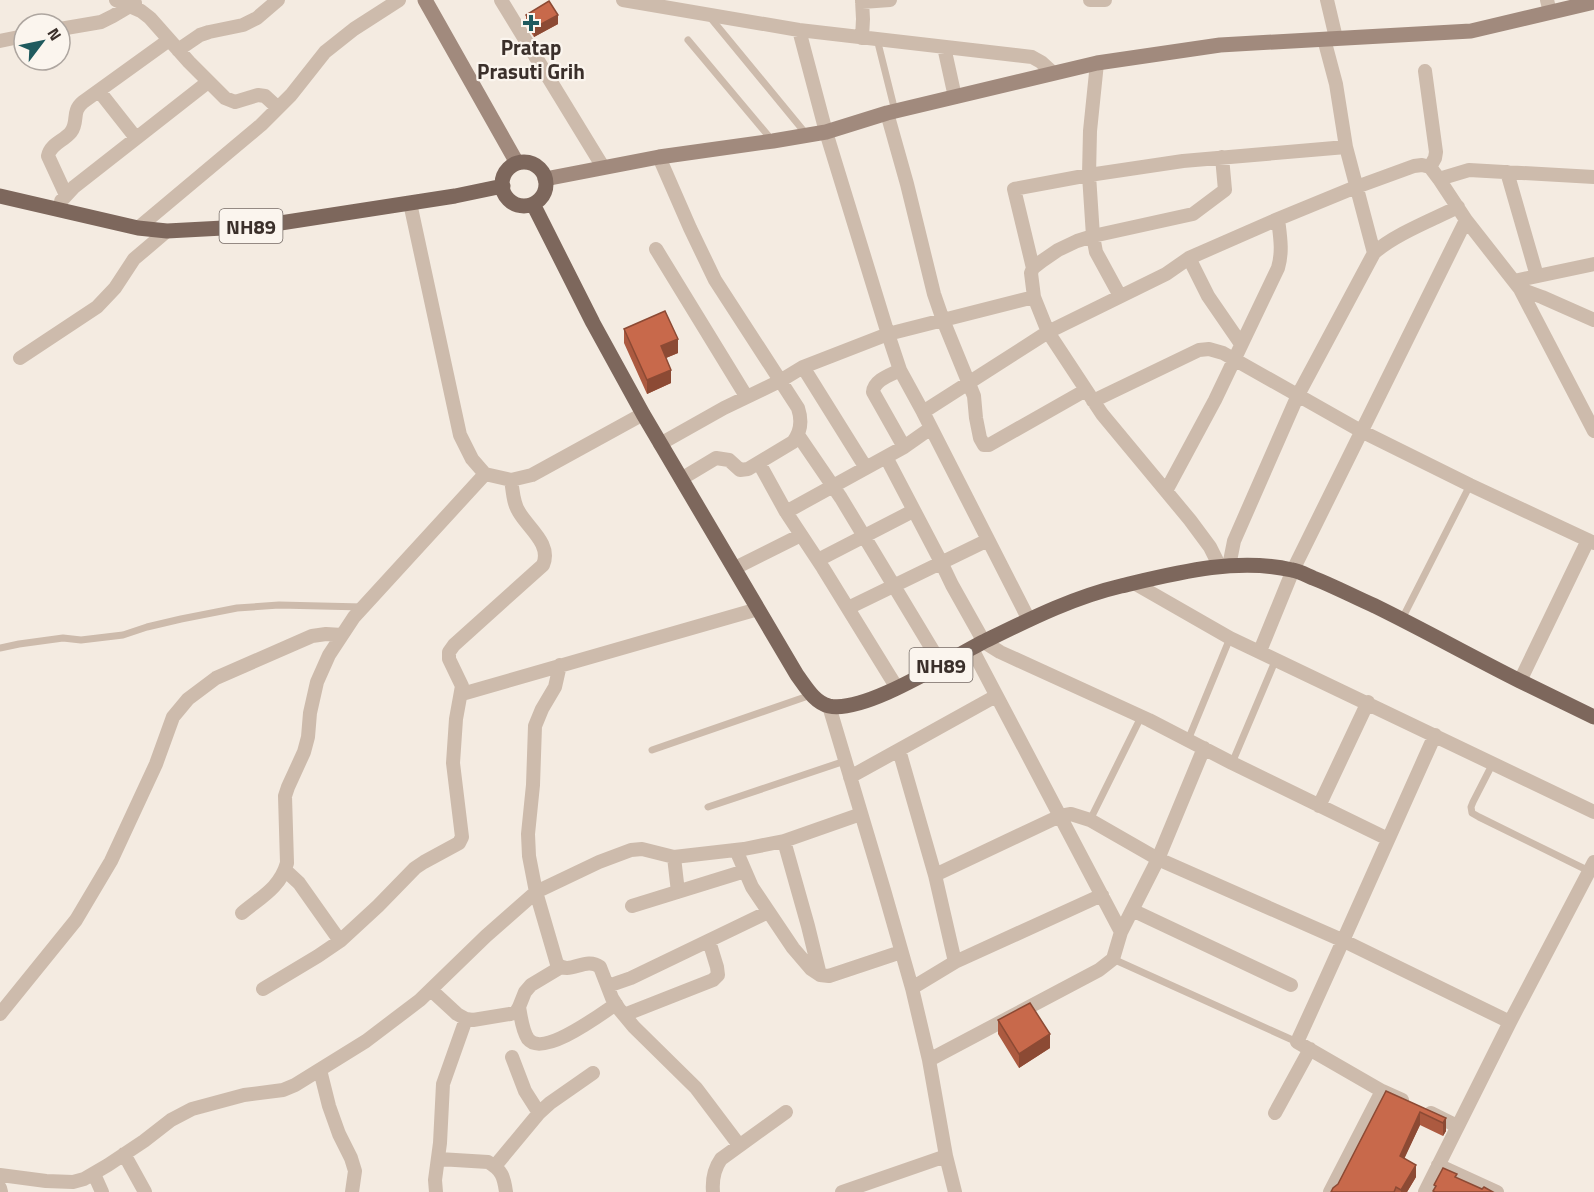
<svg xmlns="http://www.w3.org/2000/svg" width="1594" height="1192" viewBox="0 0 1594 1192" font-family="'Titillium Web',sans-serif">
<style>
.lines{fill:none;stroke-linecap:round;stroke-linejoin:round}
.lane{stroke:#cdbbac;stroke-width:7}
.street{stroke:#cdbbac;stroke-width:14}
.secondary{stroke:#a18a7d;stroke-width:15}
.primary{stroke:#7d675c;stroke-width:15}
.wall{fill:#ac5a40}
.shaded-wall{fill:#8c4a34}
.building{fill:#c8694b;stroke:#8c4a34;stroke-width:1.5}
.poi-dot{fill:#1f5a5e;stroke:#fbf5ee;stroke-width:2}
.labels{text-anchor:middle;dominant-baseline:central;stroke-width:4.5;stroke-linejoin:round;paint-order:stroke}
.shield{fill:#fbf5ee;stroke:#756b66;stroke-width:1.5}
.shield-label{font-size:20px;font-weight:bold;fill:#3b302b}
.poi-label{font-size:21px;font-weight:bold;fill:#3b302b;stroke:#fbf5ee}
</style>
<rect width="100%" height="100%" fill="#f4ebe1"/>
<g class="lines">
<!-- lane -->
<path class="lane" d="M 709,16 L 807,135
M 877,39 L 895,111
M 688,40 L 771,139
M 1402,619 L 1470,485
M 0,648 L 19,644 L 63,638 L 81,640 L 123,635 L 147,627 L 181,619 L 237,608 L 279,605 L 363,607
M 1188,740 L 1230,638
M 652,750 L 811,695
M 1232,763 L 1276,659
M 1493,763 L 1473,802 L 1471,807 L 1472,813 L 1479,817 L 1589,871
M 708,807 L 845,761
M 1090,820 L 1141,717
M 1113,959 L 1297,1042"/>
<!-- street -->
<path class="street" d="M 116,0 L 141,11 L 150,18 L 189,62 L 225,98 L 235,102 L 258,95 L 265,96 L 278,108
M 501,0 L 603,167
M 623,0 L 799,30 L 1032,57 L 1041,62 L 1053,73
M 1090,0 L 1105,0
M 1327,0 L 1336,38
M 1547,0 L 1550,12
M 862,2 L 890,0
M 60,29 L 101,22 L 113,16 L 135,3
M 799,30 L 826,132 L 888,334 L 900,370 L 923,412
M 862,38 L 863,19 L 862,0
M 1324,39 L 1336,84 L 1346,147 L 1374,253
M 0,41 L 24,36
M 944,47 L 955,97
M 178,50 L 200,35 L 209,32 L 243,25 L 257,18 L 278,0
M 1097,63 L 1090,131 L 1089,175 L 1093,236 L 1096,252 L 1120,296
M 1425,71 L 1436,152 L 1435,158 L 1430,167
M 99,91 L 136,138
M 887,113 L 907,184 L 934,294 L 943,320 L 974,396 L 976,418 L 980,438 L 984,445 L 989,445 L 1086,390
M 659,157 L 690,228 L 715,280 L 798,408 C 802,420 801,432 793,442 L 748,469 L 740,470 L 729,460 L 716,458 L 681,479
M 1507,172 L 1537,276
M 1439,179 L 1469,170 L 1594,177
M 66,195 L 48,156 C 50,144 64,141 71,132 C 79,121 71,112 83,102 L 169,40
M 61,201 L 74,187 L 208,82
M 410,203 L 460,435 L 472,459 L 485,474 L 511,480 L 532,475 L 643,414
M 138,228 L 261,125 L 291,95 L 325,52 L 354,29 L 399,0
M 656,249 L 746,396
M 1189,258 L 1208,296 L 1241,344
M 1033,268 L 1014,189 L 1089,175 L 1183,161 L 1346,147
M 1514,281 L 1594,264
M 1520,289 L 1542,297 L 1594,320
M 20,358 L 97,307 L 115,288 L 134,259 L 167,231
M 803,367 L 866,468
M 900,370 C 890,375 874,380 873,392 L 904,447
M 1093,401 L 1199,350 L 1209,349 L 1223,353 L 1361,431 L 1470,485 L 1594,543
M 798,435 L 841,498 L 941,664
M 660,444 L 724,408 L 780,381 L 803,367 L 888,334 L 1034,297
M 886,457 L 941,562 L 952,585 L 984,642 L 1000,652 L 1149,720 L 1232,763 L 1388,839
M 759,463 L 786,512 L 823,568 L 897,688
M 1166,491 L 1215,400 L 1278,268 C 1283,251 1280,236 1278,219
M 786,512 L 904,447 L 931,428
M 818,560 L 913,511
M 1229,566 L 1234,541 L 1298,395 L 1374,253 C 1393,235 1434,219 1458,207
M 1220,567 L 1210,547 L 1190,520 L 1102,414 L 1048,332 L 1034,297 L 1031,273 L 1033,268 L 1042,261 L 1058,250 L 1077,241 L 1093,236 L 1193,214 L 1225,190 L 1222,157
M 735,568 L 801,535
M 1134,583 L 1230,638 L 1594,812
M 848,608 L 988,540
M 1029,620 L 923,412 L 1048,332 L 1166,274 L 1189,258 L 1278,219 L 1351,189 L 1414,166 L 1422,165 L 1430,167 L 1439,179 L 1466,220 L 1520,289 L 1594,431
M 972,649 L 1121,932
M 1260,651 L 1293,570 L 1466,220
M 560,665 L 555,687 L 542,709 L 535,726 L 533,785 L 528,834 L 529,856 L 536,892 L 557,964 C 570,976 585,956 600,967 L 612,998 L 619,1009 L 634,1027 L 696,1088 L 739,1145
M 1520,681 L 1588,540
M 462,694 L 758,609
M 829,706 L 884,890 L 912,988 L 929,1060 L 946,1156 L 955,1192
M 899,750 L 935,875 L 955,962
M 850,777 L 996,696
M 1319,806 L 1368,702
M 784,841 L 808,926 L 820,975
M 736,850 L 752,887 L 793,948 L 811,969 L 820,975 L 829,976 L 901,952
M 674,857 L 678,892
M 285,870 L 299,883 L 340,941
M 935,875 L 1060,816 L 1071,814 L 1090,820 L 1158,859 L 1344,941 L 1510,1022
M 632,906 L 745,871
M 1132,910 L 1291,985
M 242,913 C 261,897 280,888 287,863 L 285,796 L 288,787 L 304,752 L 308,737 L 310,713 L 317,682 L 329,655 L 354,617 L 485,474
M 608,986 L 631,978 L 768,912
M 912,988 L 955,962 L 1102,895
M 263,989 L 318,956 L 340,941 L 378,906 L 415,868 L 424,862 L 459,843 L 462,837 L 453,763 L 456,719 L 462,686 L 449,659 L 449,652 L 454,645 L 543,565 C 552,544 528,528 519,512 C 513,503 513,491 511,480
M 431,990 L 457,1014 L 466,1019 L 473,1020 L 510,1014 L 516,1012 L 519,1007 L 525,992 L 531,985 L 561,967
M 519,1007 C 521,1017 522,1030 528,1039 C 543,1058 601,1014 616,1004
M 0,1014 L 76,920 L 111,861 L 156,764 L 173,717 L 188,699 L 216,678 L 312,636 L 326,634 L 342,635
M 624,1015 L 713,980 L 718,975 L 717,967 L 709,941
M 512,1057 L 525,1091 L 539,1113
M 929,1060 L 1099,970 L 1113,959 L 1121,932 L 1158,859 L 1204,748
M 320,1070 L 329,1106 L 339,1134 L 351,1158 L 355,1171 L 352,1192
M 1402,1100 L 1382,1091 L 1297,1042 C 1344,940 1389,837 1435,735
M 1275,1113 L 1310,1049
M 1431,1113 L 1457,1126
M 124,1154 L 145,1192
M 439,1159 L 488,1162 C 502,1170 504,1177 506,1192
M 1438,1165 L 1497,1192
M 495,1166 L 539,1113 L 550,1103 L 593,1073
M 94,1174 L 102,1192
M 0,1175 L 46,1181 L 73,1182 L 84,1179 L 108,1165 L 144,1141 L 171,1120 L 192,1109 L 244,1095 L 283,1090 L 295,1085 L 366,1041 L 420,1000 L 486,936 L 536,892 L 599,862 L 631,850 L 642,849 L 674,857 L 744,849 L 784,841 L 861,814
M 0,1188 L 1,1192
M 436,1192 L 435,1180 L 440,1143 L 443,1084 L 466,1019
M 713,1192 C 712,1180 714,1169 721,1159 L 786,1112
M 842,1192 L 946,1156
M 1330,1192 L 1382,1091
M 1425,1192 L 1510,1022 L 1594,862"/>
<!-- secondary -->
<path class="secondary" d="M 425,0 L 517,163
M 545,179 L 659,157 L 773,141 L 826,132 L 887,113 L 1097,63 L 1220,45 L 1471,31 L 1594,2"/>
<!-- primary -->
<path class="primary" d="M502 184a22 22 0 1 1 44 0a22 22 0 1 1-44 0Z
M 0,196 L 138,228 L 167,231 L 261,226 L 455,196 L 503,186
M 533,204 L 593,323 L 643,414 L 797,675 C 806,687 814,702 829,706 C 866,714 952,657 987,640 C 1030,619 1074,597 1121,586 C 1176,573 1236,557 1292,570 C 1299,571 1306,575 1313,578 C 1334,586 1354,597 1375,606 C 1424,630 1472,657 1520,681 C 1545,693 1569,705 1594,717"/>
</g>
<!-- wall -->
<path class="wall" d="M 526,15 L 558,24 L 534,37 L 526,24 Z
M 624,329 L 678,353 L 666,358 L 671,383 L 647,394 L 624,343 Z
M 998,1020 L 1050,1048 L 1019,1068 L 998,1034 Z
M 1386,1091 L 1446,1118 L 1446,1131 L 1443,1136 L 1420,1125 L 1404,1158 L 1416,1177 L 1407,1192 L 1331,1192 L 1338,1184 Z"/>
<!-- shaded-wall -->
<path class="shaded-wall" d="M 558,15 L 558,24 L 534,37 L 534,28 Z
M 678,339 L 678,353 L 661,360 L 661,346 Z
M 671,370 L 671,383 L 647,394 L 647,380 Z
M 1050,1034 L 1050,1048 L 1019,1068 L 1019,1054 Z
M 1420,1112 L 1420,1125 L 1400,1168 L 1400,1156 Z
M 1446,1118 L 1446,1131 L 1443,1136 L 1443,1123 Z
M 1416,1165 L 1416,1177 L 1407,1192 L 1401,1192 L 1401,1190 Z"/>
<!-- building -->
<path class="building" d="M 549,1 L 558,15 L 534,28 L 526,15 Z
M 665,311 L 678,339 L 661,346 L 671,370 L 647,380 L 624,329 Z
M 1030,1003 L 1050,1034 L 1019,1054 L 998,1020 Z
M 1386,1091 L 1446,1118 L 1443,1123 L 1420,1112 L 1400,1156 L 1416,1165 L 1401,1190 L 1396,1187 L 1394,1192 L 1331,1192 L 1333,1188 L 1338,1184 Z
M 1443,1168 L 1457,1174 L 1455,1177 L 1482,1189 L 1484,1187 L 1493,1192 L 1435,1192 L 1433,1191 L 1436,1186 L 1434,1185 Z"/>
<!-- markers -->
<path class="poi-dot" d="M528 14h6v6h6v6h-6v6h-6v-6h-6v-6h6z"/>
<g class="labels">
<!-- shield labels -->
<g class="shield">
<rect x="219.5" y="209" width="63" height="34" rx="4.5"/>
<rect x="909.5" y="648" width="63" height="34" rx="4.5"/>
</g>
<g class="shield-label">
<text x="251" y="226">NH89</text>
<text x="941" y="665">NH89</text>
</g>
<!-- poi labels -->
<g class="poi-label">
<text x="531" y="47">Pratap<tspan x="531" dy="24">Prasuti Grih</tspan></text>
</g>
</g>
<!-- north arrow -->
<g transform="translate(42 42) rotate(58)"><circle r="28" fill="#fbf5ee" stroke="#aea6a0" stroke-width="1.5"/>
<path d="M0-4.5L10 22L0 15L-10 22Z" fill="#1f5a5e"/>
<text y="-9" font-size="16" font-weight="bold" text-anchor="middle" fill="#3b302b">N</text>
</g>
</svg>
